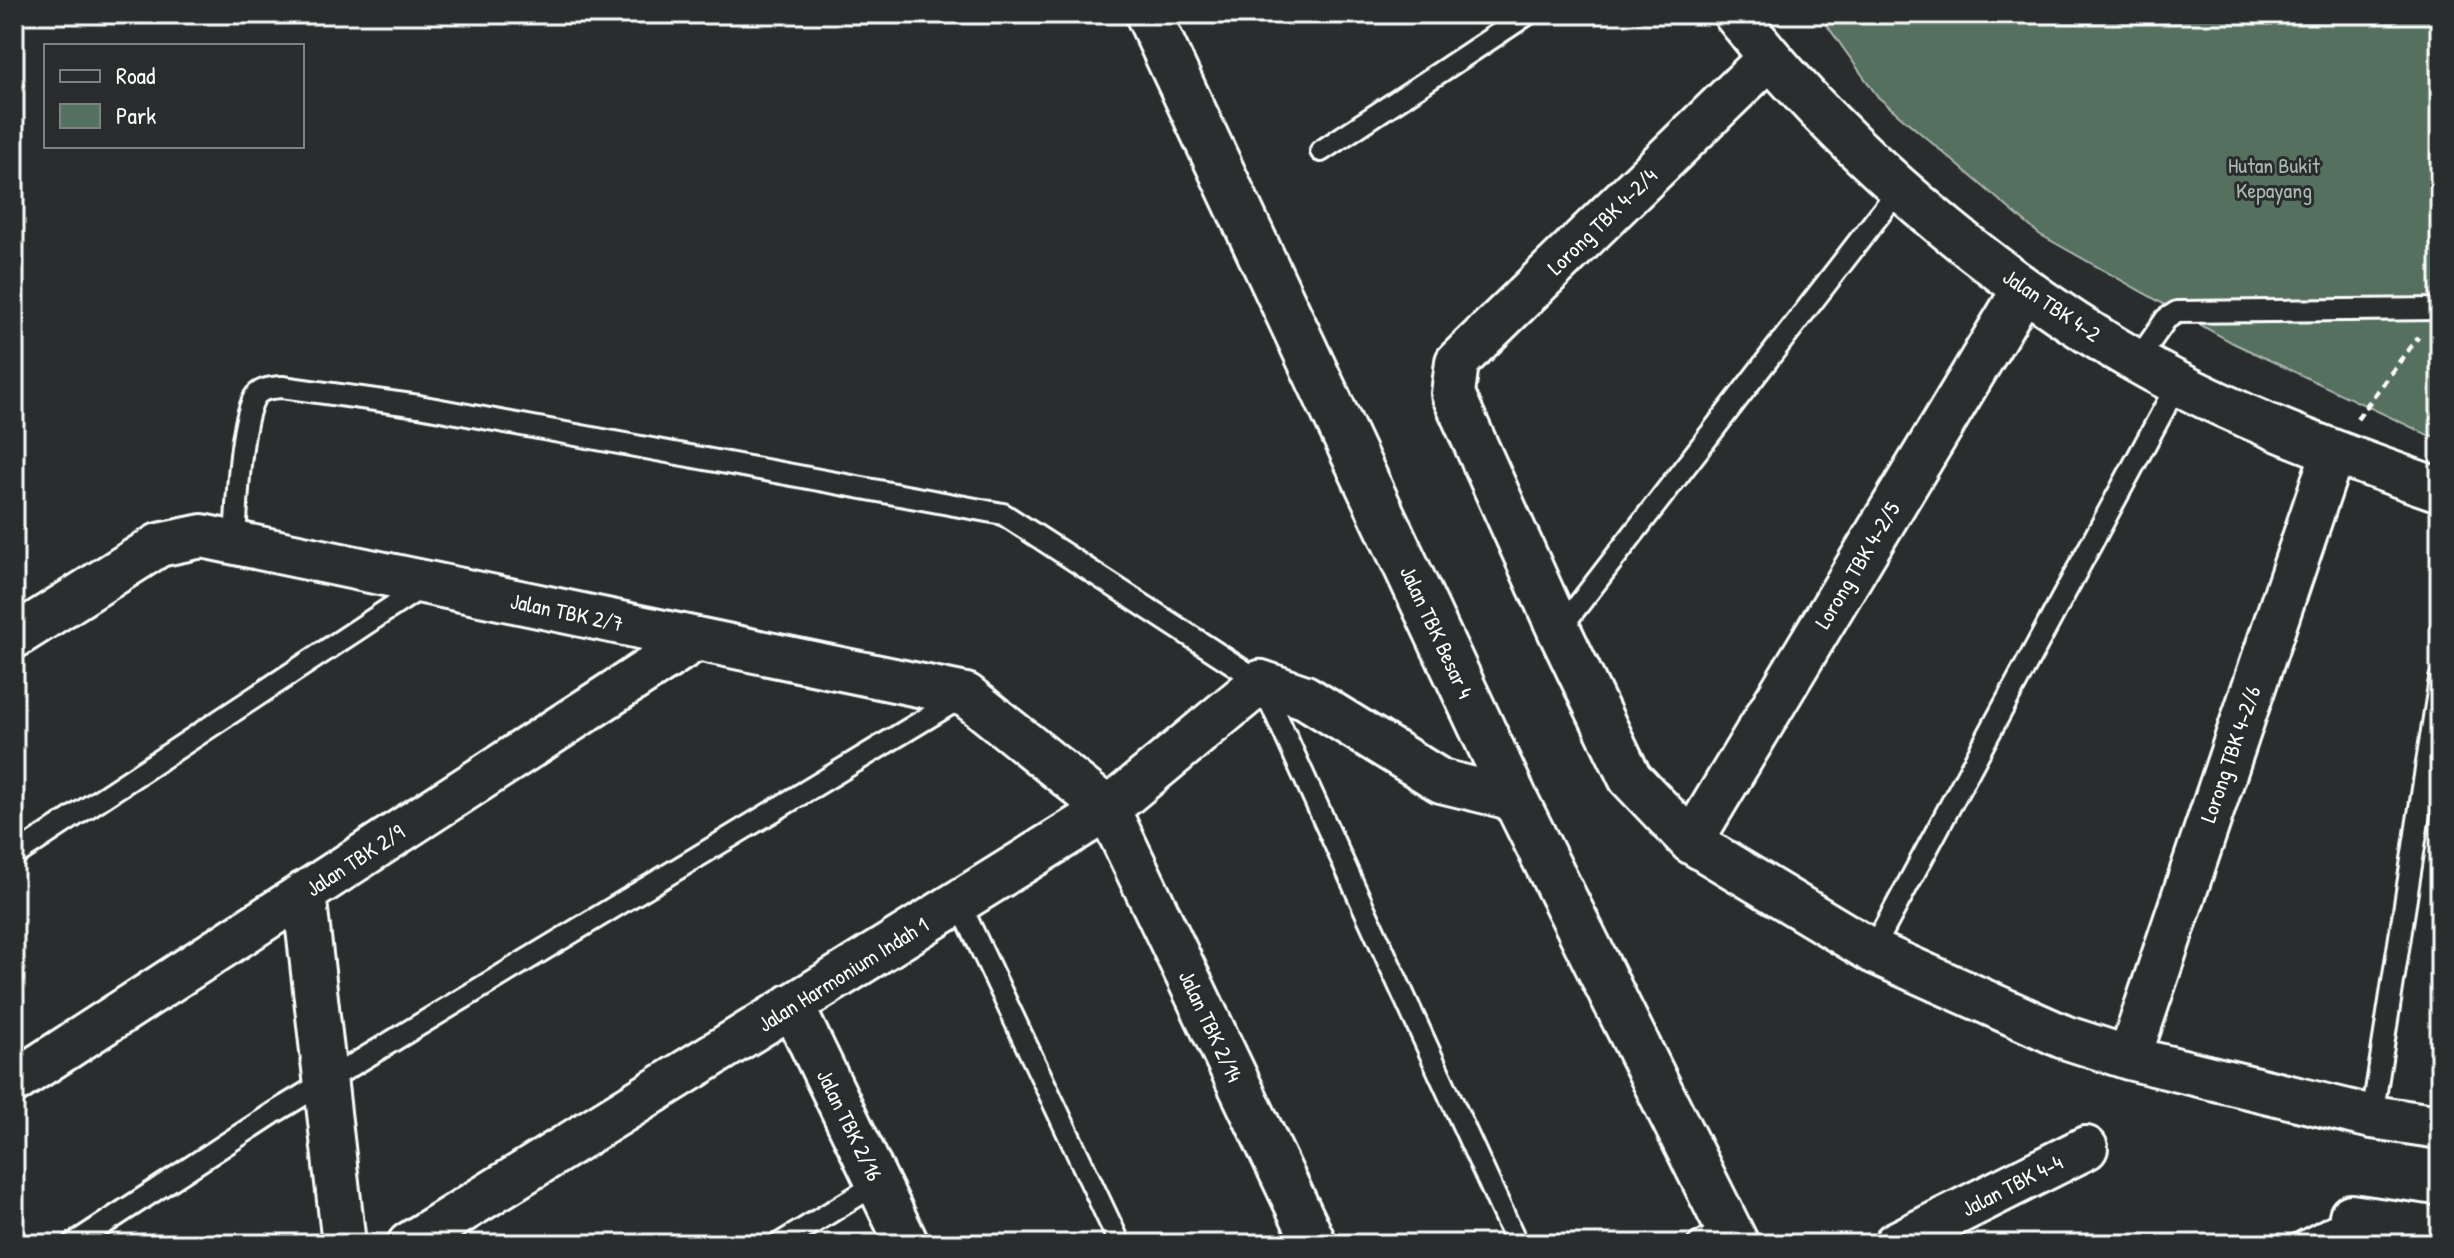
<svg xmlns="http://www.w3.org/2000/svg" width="2454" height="1258" viewBox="0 0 2454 1258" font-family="'Patrick Hand',sans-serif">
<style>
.green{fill:#54705f;stroke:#aab8af;stroke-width:2}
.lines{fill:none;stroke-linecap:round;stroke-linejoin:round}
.lane-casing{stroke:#fff;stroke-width:26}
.street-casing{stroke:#fff;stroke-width:48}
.secondary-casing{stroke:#fff;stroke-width:50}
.path{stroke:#fff;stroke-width:5;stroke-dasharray:8 6;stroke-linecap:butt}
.lane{stroke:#2a2d2e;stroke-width:20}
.street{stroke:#2a2d2e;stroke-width:42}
.secondary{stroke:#2a2d2e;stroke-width:44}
.labels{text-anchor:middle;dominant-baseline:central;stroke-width:6;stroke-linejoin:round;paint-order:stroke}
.park-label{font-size:22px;fill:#aab8af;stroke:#2a2d2e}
.street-label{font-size:22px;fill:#fff;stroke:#2a2d2e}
</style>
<rect width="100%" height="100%" fill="#2a2d2e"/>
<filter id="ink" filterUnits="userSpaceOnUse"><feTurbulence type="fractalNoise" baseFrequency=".0125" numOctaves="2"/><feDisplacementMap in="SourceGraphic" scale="16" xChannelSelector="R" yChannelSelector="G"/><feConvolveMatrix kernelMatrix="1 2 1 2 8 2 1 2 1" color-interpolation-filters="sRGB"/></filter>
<g filter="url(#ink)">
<!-- green -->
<path class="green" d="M 1819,14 L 2440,14 L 2440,437 L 2428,435 L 2233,343 L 2039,234 L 1878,97 Z"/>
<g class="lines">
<defs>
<path id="lane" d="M 1321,151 L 1528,14
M 2137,361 L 2166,319 L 2177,312 L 2440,309
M 235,543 C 237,508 239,428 254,398 C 260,388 272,388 282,387 L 419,406 L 1003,514 L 1261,682 L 1517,1244
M 1559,630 L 1900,188
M 14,856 L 425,585
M 959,902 L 1120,1244
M 1872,951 L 2178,383
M 2372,1117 L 2440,679
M 73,1244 L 275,1112 L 962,697
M 779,1244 L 878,1183
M 1698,1244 L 1728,1228
M 2299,1244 L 2351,1216"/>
<path id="street" d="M 1735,14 C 1838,146 1992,279 2138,362 C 2233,416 2337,454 2440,490
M 1769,58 L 1457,362 L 1453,394 L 1559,630 L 1630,778 L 1691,842 L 1872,951 L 2064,1037 L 2129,1058 L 2372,1117 L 2440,1127
M 14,637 L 159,545 L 202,536 L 966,695 L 1108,809 L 1315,1244
M 1691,842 L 2024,289
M 304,893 L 344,1244
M 792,1005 L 907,1244
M 2129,1058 L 2333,452
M 14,1082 L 696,639
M 2351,1216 L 2440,1229
M 409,1244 L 1108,809 L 1261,682 L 1305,697 L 1441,781 L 1515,799
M 1895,1244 L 2086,1148"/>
<path id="secondary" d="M 1148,14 L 1515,799 L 1736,1244"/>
</defs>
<!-- lane casing -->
<use href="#lane" class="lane-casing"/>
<!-- street casing -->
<use href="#street" class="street-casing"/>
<!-- secondary casing -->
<use href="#secondary" class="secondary-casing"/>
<!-- path -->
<path class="path" d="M 2357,419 L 2418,337"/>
<!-- lane -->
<use href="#lane" class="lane"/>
<!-- street -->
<use href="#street" class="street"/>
<!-- secondary -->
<use href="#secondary" class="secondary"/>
</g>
</g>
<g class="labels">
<!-- park labels -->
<g class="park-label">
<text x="2274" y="165">Hutan Bukit<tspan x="2274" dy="25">Kepayang</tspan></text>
</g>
<!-- street labels -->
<g class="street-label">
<text transform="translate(1602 221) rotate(-44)">Lorong TBK 4-2/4</text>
<text transform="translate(2052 305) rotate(34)">Jalan TBK 4-2</text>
<text transform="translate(1857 565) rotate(-59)">Lorong TBK 4-2/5</text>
<text transform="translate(567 612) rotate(12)">Jalan TBK 2/7</text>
<text transform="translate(1437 632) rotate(65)">Jalan TBK Besar 4</text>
<text transform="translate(2230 754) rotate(-71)">Lorong TBK 4-2/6</text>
<text transform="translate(355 860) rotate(-33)">Jalan TBK 2/9</text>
<text transform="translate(843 974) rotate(-32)">Jalan Harmonium Indah 1</text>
<text transform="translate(1211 1026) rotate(65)">Jalan TBK 2/14</text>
<text transform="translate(850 1125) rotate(64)">Jalan TBK 2/16</text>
<text transform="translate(2012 1185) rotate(-27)">Jalan TBK 4-4</text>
</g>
</g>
<!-- margin -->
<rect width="2454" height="1258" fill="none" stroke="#2a2d2e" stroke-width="48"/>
<rect x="24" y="24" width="2406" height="1210" fill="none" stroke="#fff" stroke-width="3" filter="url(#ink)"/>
<!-- legend -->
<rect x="44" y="44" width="260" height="104" fill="#2a2d2e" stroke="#7f8182" stroke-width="2"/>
<rect x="60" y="70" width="40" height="12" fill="#2a2d2e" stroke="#7f8182" stroke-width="2"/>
<text x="116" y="84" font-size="24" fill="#ffffff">Road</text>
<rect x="60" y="104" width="40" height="24" fill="#54705f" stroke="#7f8182" stroke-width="2"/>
<text x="116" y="124" font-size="24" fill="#ffffff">Park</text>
</svg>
